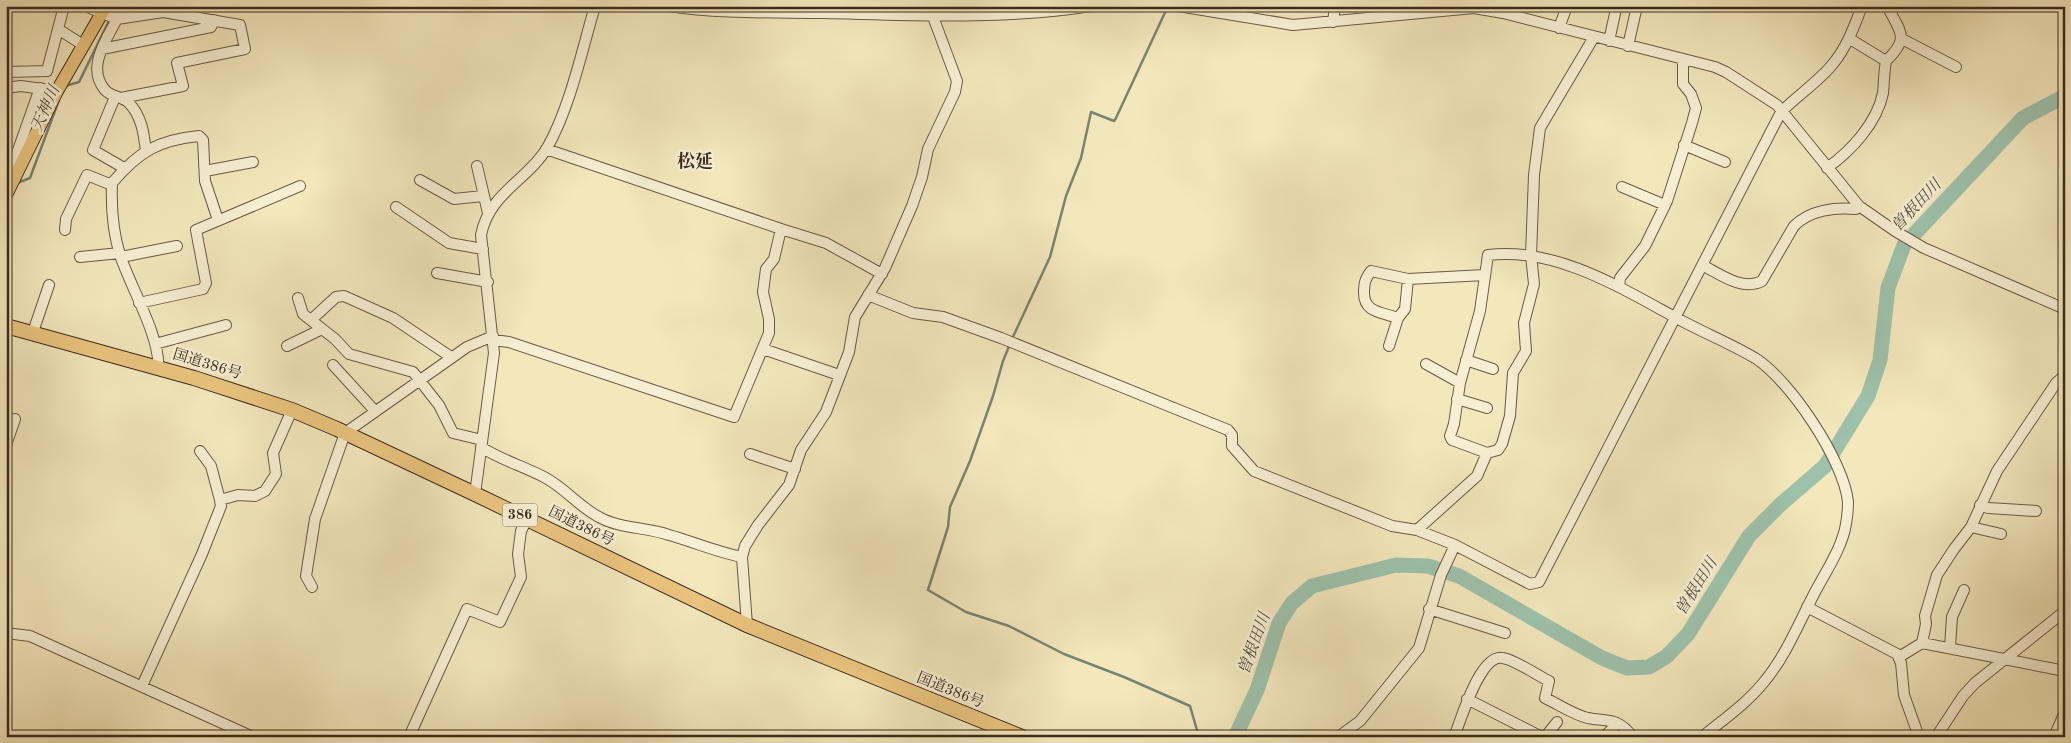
<svg xmlns="http://www.w3.org/2000/svg" width="2071" height="743" viewBox="0 0 2071 743" font-family="'Old Standard TT','Noto Serif JP',serif">
<style>
.lines{fill:none;stroke-linecap:round;stroke-linejoin:round}
.stream{stroke:#768573;stroke-width:2.5}
.river{stroke:#9dc1ab;stroke-width:15}
.minor-casing{stroke:#695a46;stroke-width:12}
.major-casing{stroke:#3b2b1f;stroke-width:14}
.highway-casing{stroke:#3b2b1f;stroke-width:16}
.minor{stroke:#f7efd3;stroke-width:10}
.major{stroke:#eac47e;stroke-width:12}
.highway{stroke:#eac47e;stroke-width:14}
.labels{text-anchor:middle;dominant-baseline:central;stroke-width:5;stroke-linejoin:round;paint-order:stroke}
.shield{fill:#f7efd3;stroke:#736655;stroke-width:1}
.shield-label{font-size:14px;font-weight:bold;fill:#3b2b1f}
.street-label{font-size:15px;fill:#3b2b1f;stroke:#f7efd3}
.water-label{font-size:16px;font-style:italic;fill:#545042;stroke:#f7efd3}
.quarter-label{font-size:18px;font-weight:bold;fill:#3b2b1f;stroke:#f7efd3}
</style>
<rect width="100%" height="100%" fill="#f3e7bc"/>
<filter id="stains"><feTurbulence type="fractalNoise" baseFrequency=".004" numOctaves="4"/><feColorMatrix values="0 0 0 0 .2 0 0 0 0 .09 0 0 0 0 .02 0 0 0 .5 -.17"/></filter>
<radialGradient id="worn" r=".72"><stop offset=".6" stop-color="#630" stop-opacity="0"/><stop offset="1" stop-color="#630" stop-opacity=".3"/></radialGradient>
<g class="lines">
<!-- stream -->
<path class="stream" d="M 112,14 L 116,6
M 65,86 L 79,82 L 110,19
M 17,183 L 30,178 L 59,100
M 1012,339 L 1050,257 L 1066,196 L 1081,158 L 1091,112 L 1114,121 L 1116,118 L 1168,6
M 1010,344 L 1003,361 L 993,396 L 970,461 L 950,507 L 948,527 L 928,590 L 966,612 L 1009,626 L 1064,654 L 1124,677 L 1190,706 L 1199,737"/>
<!-- river -->
<path class="river" d="M 1235,737 L 1257,690 L 1279,623 L 1292,603 L 1312,586 L 1396,565 L 1428,566 L 1459,576 L 1602,658 L 1627,668 L 1649,667 L 1667,656 L 1688,634 L 1749,536 L 1781,504 L 1825,466 L 1868,396 L 1880,360 L 1888,288 L 1904,245 L 2023,118 L 2065,96"/>
<defs>
<path id="minor" d="M 64,6 L 58,29 L 83,45
M 85,6 L 117,19 C 106,40 86,68 105,90 C 111,97 121,96 128,102 C 142,116 144,134 146,152
M 669,6 C 721,14 772,12 824,13 C 912,15 1004,20 1091,6
M 1178,6 L 1293,25 L 1474,8 L 1503,13 L 1715,67 L 1726,72 L 1777,105 L 1859,206 L 1895,231 L 1924,248 L 2065,309
M 117,19 L 163,12 L 240,25 L 245,49 L 177,63 L 183,86 L 121,98
M 117,19 L 124,6
M 1333,22 L 1335,6
M 1559,28 L 1567,6
M 1850,39 L 1886,61
M 1902,39 L 1956,67
M 1609,41 L 1616,9
M 1628,46 L 1637,6
M 102,49 L 211,27 L 214,20
M 6,72 L 47,71 L 58,29
M 6,88 L 21,86 L 57,91
M 115,97 L 93,150 L 124,168
M 1684,145 L 1725,162
M 477,166 L 488,213
M 1827,168 C 1851,151 1877,123 1883,93 C 1884,82 1884,72 1886,61 C 1910,38 1901,33 1887,6
M 205,171 L 253,162
M 15,179 L 11,170 L 40,88
M 420,180 L 454,199 L 483,196
M 1622,187 L 1665,205
M 396,207 L 449,243 L 483,249
M 781,229 L 826,243 L 882,274
M 65,230 L 66,219 L 87,175 L 112,185
M 80,257 L 120,253
M 121,257 L 177,246
M 1704,266 C 1721,275 1743,291 1762,281 L 1794,226 C 1810,210 1835,207 1856,209 L 1859,206
M 437,273 L 488,282
M 1619,287 L 1620,278 L 1645,246 L 1667,201 L 1692,123 L 1696,108 L 1691,94 L 1683,84 L 1683,59
M 868,295 L 913,313 L 943,317 L 1001,338 L 1228,430 L 1232,435 L 1232,446 L 1254,471 L 1392,526 L 1417,530 L 1455,545 L 1530,584 L 1539,582 L 1781,112 C 1797,96 1819,81 1832,65 C 1847,47 1854,27 1862,6
M 298,298 L 303,314 L 335,339 L 349,354 L 413,372 L 439,405 L 453,433 L 482,440
M 139,303 L 203,289 L 206,283 L 196,230 L 300,186
M 1398,318 C 1382,312 1364,313 1364,293 C 1364,283 1365,279 1371,271 L 1408,279 L 1485,275
M 311,320 L 336,297 L 344,296 L 393,318 L 451,357
M 33,332 L 49,285
M 493,340 L 509,342 L 734,417 L 769,333 L 769,319 L 763,292 L 766,269 L 774,259 L 781,229 L 546,149
M 155,344 L 226,325
M 287,346 L 322,329
M 1389,346 L 1398,318 L 1405,309 L 1408,279
M 763,349 L 839,375
M 1466,360 L 1493,369
M 1426,364 L 1460,383
M 333,365 L 375,411
M 158,368 C 161,338 130,286 120,255 C 113,232 111,207 112,183 C 139,151 159,140 199,136 L 203,140 L 205,181 L 218,220
M 1457,399 L 1487,408
M 6,445 L 15,419
M 481,447 C 501,460 523,466 544,477 C 564,487 578,506 599,517 C 620,529 647,527 669,535 C 694,542 717,552 742,557
M 200,451 L 211,466 L 220,500
M 1487,453 L 1498,450 L 1502,444 L 1510,416 L 1513,373 L 1526,351 L 1524,323 L 1534,284 L 1531,255 L 1534,175 L 1540,128 L 1594,37
M 750,454 L 795,469
M 475,494 L 494,353 L 481,235 C 489,193 528,180 547,148 C 570,108 582,50 595,6
M 1980,505 L 1988,508 L 2036,511
M 1971,527 L 2001,534
M 1417,530 L 1477,476 L 1487,453 L 1452,440 L 1450,436 L 1454,424 L 1460,383 L 1480,311 L 1488,255 C 1553,247 1616,285 1671,315 C 1699,331 1728,342 1755,358 C 1790,380 1844,461 1848,502 C 1848,509 1847,518 1846,524 C 1842,549 1824,574 1813,596 C 1798,625 1785,657 1764,682 C 1747,703 1724,719 1702,737
M 312,587 L 306,576 L 315,519 L 345,433 L 467,347 L 493,336
M 1807,607 L 1897,654 L 1901,663 L 1904,695 L 1919,737
M 1429,609 L 1505,633
M 747,625 L 742,557 L 745,546 L 758,525 L 789,485 L 801,450 L 826,412 L 849,352 L 855,317 L 885,268 L 912,206 L 922,177 L 928,149 L 955,92 L 957,81 L 932,14
M 6,633 L 30,636 L 253,737
M 1922,643 L 2065,671
M 1950,647 L 1952,617 L 1964,590
M 1899,657 L 1922,643 L 1926,624 L 1925,616 L 1937,575 L 1954,549 L 1971,527 L 1997,471 L 2056,383 L 2065,375
M 142,686 L 202,554 L 221,506 L 220,500 L 238,495 L 255,496 L 265,491 L 276,474 L 273,453 L 292,410
M 1467,699 L 1542,737
M 409,737 L 467,609 L 500,622 L 521,577 L 518,554 L 521,531 L 527,519
M 1338,737 L 1360,721 L 1419,648 L 1441,575 L 1455,545
M 1454,737 C 1461,720 1480,653 1503,658 C 1515,660 1537,675 1549,681 L 1545,698 C 1558,704 1574,715 1588,718 C 1609,722 1617,717 1633,737
M 1545,737 L 1557,722
M 1604,737 L 1617,724
M 1936,737 L 1963,696 L 1975,683 L 2065,611
M 2054,737 L 2065,712"/>
<path id="major" d="M 6,195 L 57,91 L 106,6"/>
<path id="highway" d="M 6,326 L 194,378 L 292,410 L 337,429 L 475,494 L 747,625 L 1022,737"/>
</defs>
<!-- minor casing -->
<use href="#minor" class="minor-casing"/>
<!-- major casing -->
<use href="#major" class="major-casing"/>
<!-- highway casing -->
<use href="#highway" class="highway-casing"/>
<!-- minor -->
<use href="#minor" class="minor"/>
<!-- major -->
<use href="#major" class="major"/>
<!-- highway -->
<use href="#highway" class="highway"/>
</g>
<g class="labels">
<!-- shield labels -->
<rect class="shield" x="502.5" y="503.5" width="35" height="23" rx="4"/>
<g class="shield-label">
<text x="520" y="515">386</text>
</g>
<!-- street labels -->
<g class="street-label">
<text transform="translate(207 365) rotate(17)">国道386号</text>
<text transform="translate(581 527) rotate(26)">国道386号</text>
<text transform="translate(950 691) rotate(22)">国道386号</text>
</g>
<!-- water labels -->
<g class="water-label">
<text transform="translate(46 109) rotate(-66)">天神川</text>
<text transform="translate(1917 206) rotate(-47)">曽根田川</text>
<text transform="translate(1697 587) rotate(-58)">曽根田川</text>
<text transform="translate(1255 644) rotate(-70)">曽根田川</text>
</g>
<!-- quarter labels -->
<g class="quarter-label">
<text x="695" y="162">松延</text>
</g>
</g>
<!-- margin -->
<rect width="2071" height="743" fill="none" stroke="#f3e7bc" stroke-width="25"/>
<rect x="8" y="8" width="2056" height="728" fill="none" stroke="#3b2b1f" stroke-width="2.5"/>
<rect x="12" y="12" width="2046" height="718" fill="none" stroke="#3b2b1f"/>
<rect width="100%" height="100%" filter="url(#stains)"/>
<rect width="100%" height="100%" fill="url(#worn)"/>
</svg>
